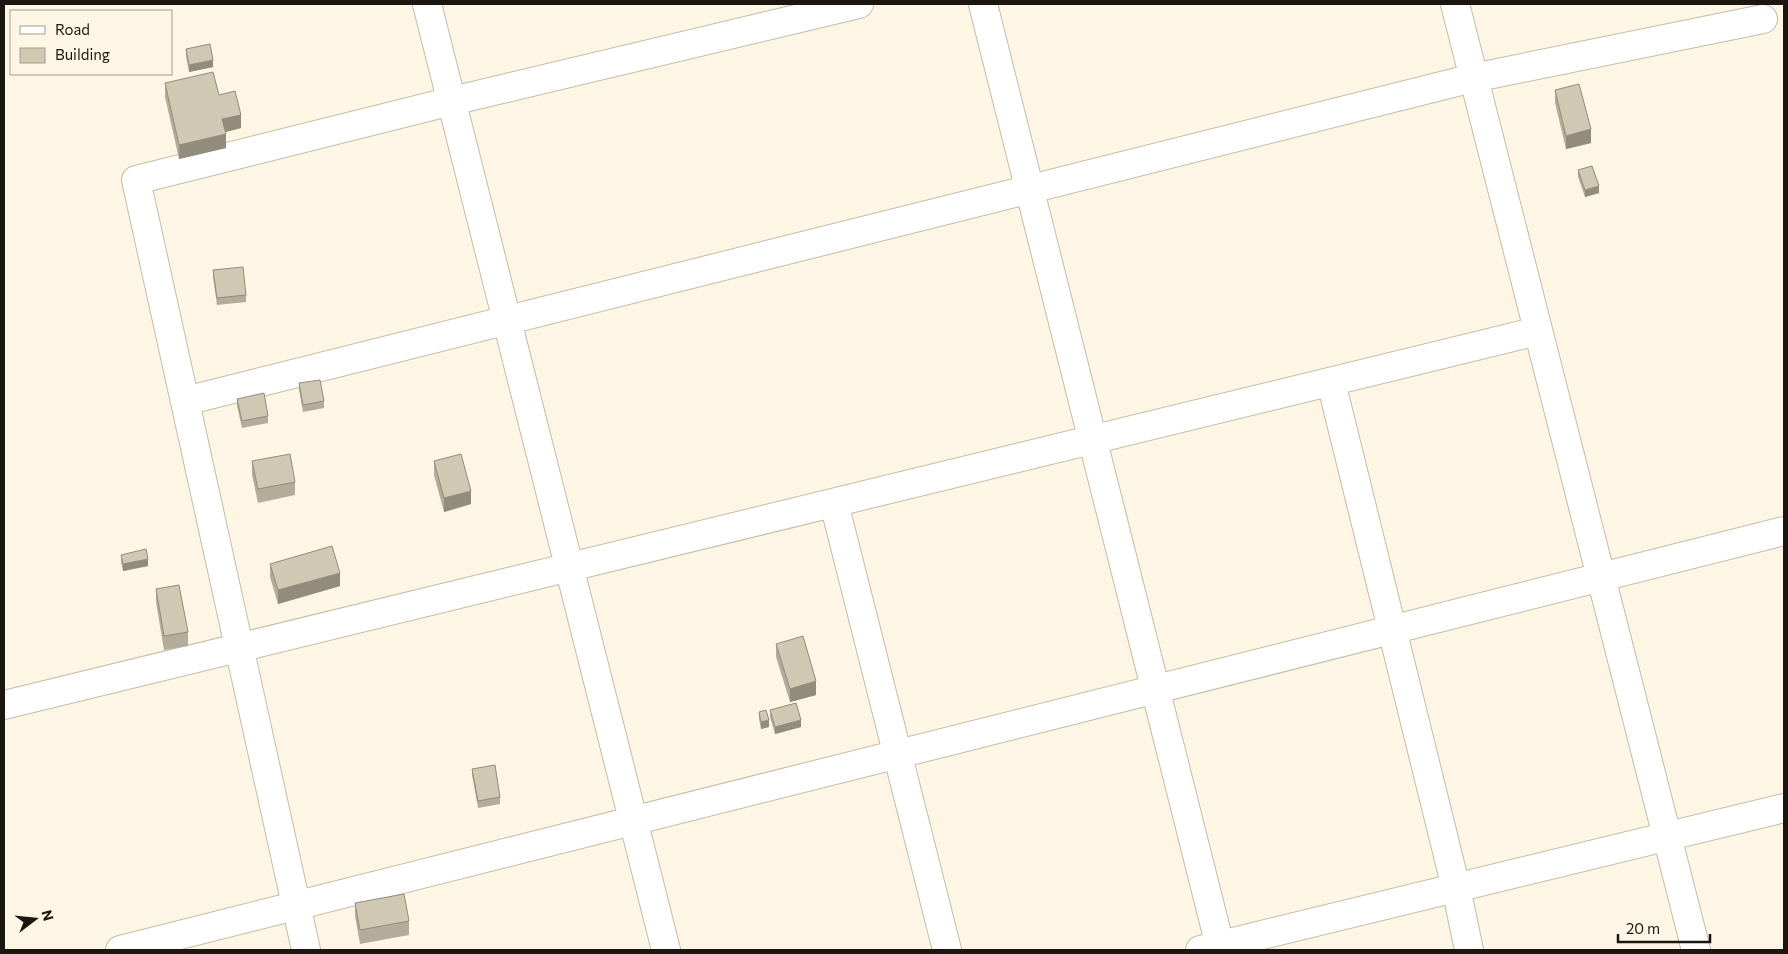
<svg xmlns="http://www.w3.org/2000/svg" width="1788" height="954" viewBox="0 0 1788 954" font-family="Commissioner,sans-serif">
<style>
.lines{fill:none;stroke-linecap:round;stroke-linejoin:round}
.minor-casing{stroke:#c5bca7;stroke-width:30}
.minor{stroke:#fff;stroke-width:28}
.wall{fill:#b4ac9a}
.shaded-wall{fill:#928c7d}
.building{fill:#d1c8b3;stroke:#928c7d}
</style>
<rect width="100%" height="100%" fill="#fef6e5"/>
<g class="lines">
<defs>
<path id="minor" d="M 427,4 L 666,950
M 983,4 L 1221,950
M 1455,4 L 1696,950
M 1331,382 L 1456,888 L 1469,950
M 185,401 L 1473,78 L 1763,19
M 834,503 L 947,950
M 4,705 L 1538,331
M 120,950 L 1784,531
M 306,950 L 136,180 L 452,101 L 859,4
M 1200,950 L 1784,808"/>
</defs>
<!-- minor casing -->
<use href="#minor" class="minor-casing"/>
<!-- minor -->
<use href="#minor" class="minor"/>
</g>
<!-- wall -->
<path class="wall" d="M 186,49 L 213,67 L 189,72 L 186,56 Z
M 165,83 L 219,95 L 241,128 L 225,132 L 226,148 L 179,159 L 165,97 Z
M 1555,90 L 1591,143 L 1566,149 L 1555,103 Z
M 1578,170 L 1599,193 L 1585,197 L 1578,177 Z
M 213,270 L 246,295 L 246,302 L 217,305 L 213,277 Z
M 299,383 L 324,401 L 324,408 L 303,412 L 299,390 Z
M 237,399 L 268,416 L 268,423 L 242,428 L 237,406 Z
M 252,461 L 295,482 L 295,495 L 258,503 L 252,475 Z
M 434,461 L 471,504 L 444,512 L 434,475 Z
M 121,555 L 148,566 L 123,571 L 121,562 Z
M 270,564 L 340,586 L 278,604 L 270,577 Z
M 156,589 L 188,632 L 188,646 L 164,650 L 156,602 Z
M 776,644 L 816,695 L 790,702 L 776,657 Z
M 770,710 L 801,727 L 775,734 L 770,717 Z
M 759,712 L 769,727 L 761,729 L 759,719 Z
M 472,769 L 500,797 L 500,804 L 478,808 L 472,775 Z
M 355,903 L 409,921 L 409,935 L 360,944 L 355,916 Z"/>
<!-- shaded-wall -->
<path class="shaded-wall" d="M 213,60 L 213,67 L 189,72 L 189,65 Z
M 241,115 L 241,128 L 222,133 L 222,119 Z
M 1591,129 L 1591,143 L 1566,149 L 1566,136 Z
M 226,134 L 226,148 L 179,159 L 179,145 Z
M 1599,186 L 1599,193 L 1585,197 L 1585,190 Z
M 471,491 L 471,504 L 444,512 L 444,498 Z
M 148,559 L 148,566 L 123,571 L 123,564 Z
M 340,573 L 340,586 L 278,604 L 278,590 Z
M 816,681 L 816,695 L 790,702 L 790,689 Z
M 769,720 L 769,727 L 761,729 L 761,722 Z
M 801,720 L 801,727 L 775,734 L 775,727 Z"/>
<!-- building -->
<path class="building" d="M 210,44 L 213,60 L 189,65 L 186,49 Z
M 213,72 L 219,95 L 235,91 L 241,115 L 222,119 L 226,134 L 179,145 L 165,83 Z
M 1579,84 L 1591,129 L 1566,136 L 1555,90 Z
M 1592,166 L 1599,186 L 1585,190 L 1578,170 Z
M 243,267 L 246,295 L 217,298 L 213,270 Z
M 320,380 L 324,401 L 303,405 L 299,383 Z
M 264,393 L 268,416 L 242,421 L 237,399 Z
M 290,454 L 295,482 L 258,489 L 252,461 Z
M 461,454 L 471,491 L 444,498 L 434,461 Z
M 332,546 L 340,573 L 278,590 L 270,564 Z
M 146,549 L 148,559 L 123,564 L 121,555 Z
M 179,585 L 188,632 L 164,636 L 156,589 Z
M 803,636 L 816,681 L 790,689 L 776,644 Z
M 796,703 L 801,720 L 775,727 L 770,710 Z
M 766,710 L 769,720 L 761,722 L 759,712 Z
M 495,765 L 500,797 L 478,801 L 472,769 Z
M 404,894 L 409,921 L 360,930 L 355,903 Z"/>
<!-- border -->
<rect width="1788" height="954" fill="none" stroke="#1b1710" stroke-width="10"/>
<!-- legend -->
<rect x="10" y="10" width="162" height="65" fill="#fef6e5" stroke="#a39d90"/>
<rect x="20" y="26" width="25" height="8" fill="#ffffff" stroke="#a39d90"/>
<text x="55" y="35" font-size="15" fill="#1b1710">Road</text>
<rect x="20" y="48" width="25" height="15" fill="#d1c8b3" stroke="#a39d90"/>
<text x="55" y="60" font-size="15" fill="#1b1710">Building</text>
<!-- north arrow -->
<g transform="translate(35 919) rotate(74)" stroke="#fef6e5" stroke-width="4" paint-order="stroke">
<path d="M0-4L9 19L0 12L-9 19Z" fill="#1b1710"/>
<text y="-8" font-size="14" font-weight="bold" text-anchor="middle" fill="#1b1710">N</text>
</g>
<!-- scale -->
<path d="M1618 934v8h92v-8" fill="none" stroke="#1b1710" stroke-width="2.5"/>
<text x="1626" y="934" font-size="15" fill="#1b1710" stroke="#fef6e5" stroke-width="4" paint-order="stroke">20 m</text>
</svg>
